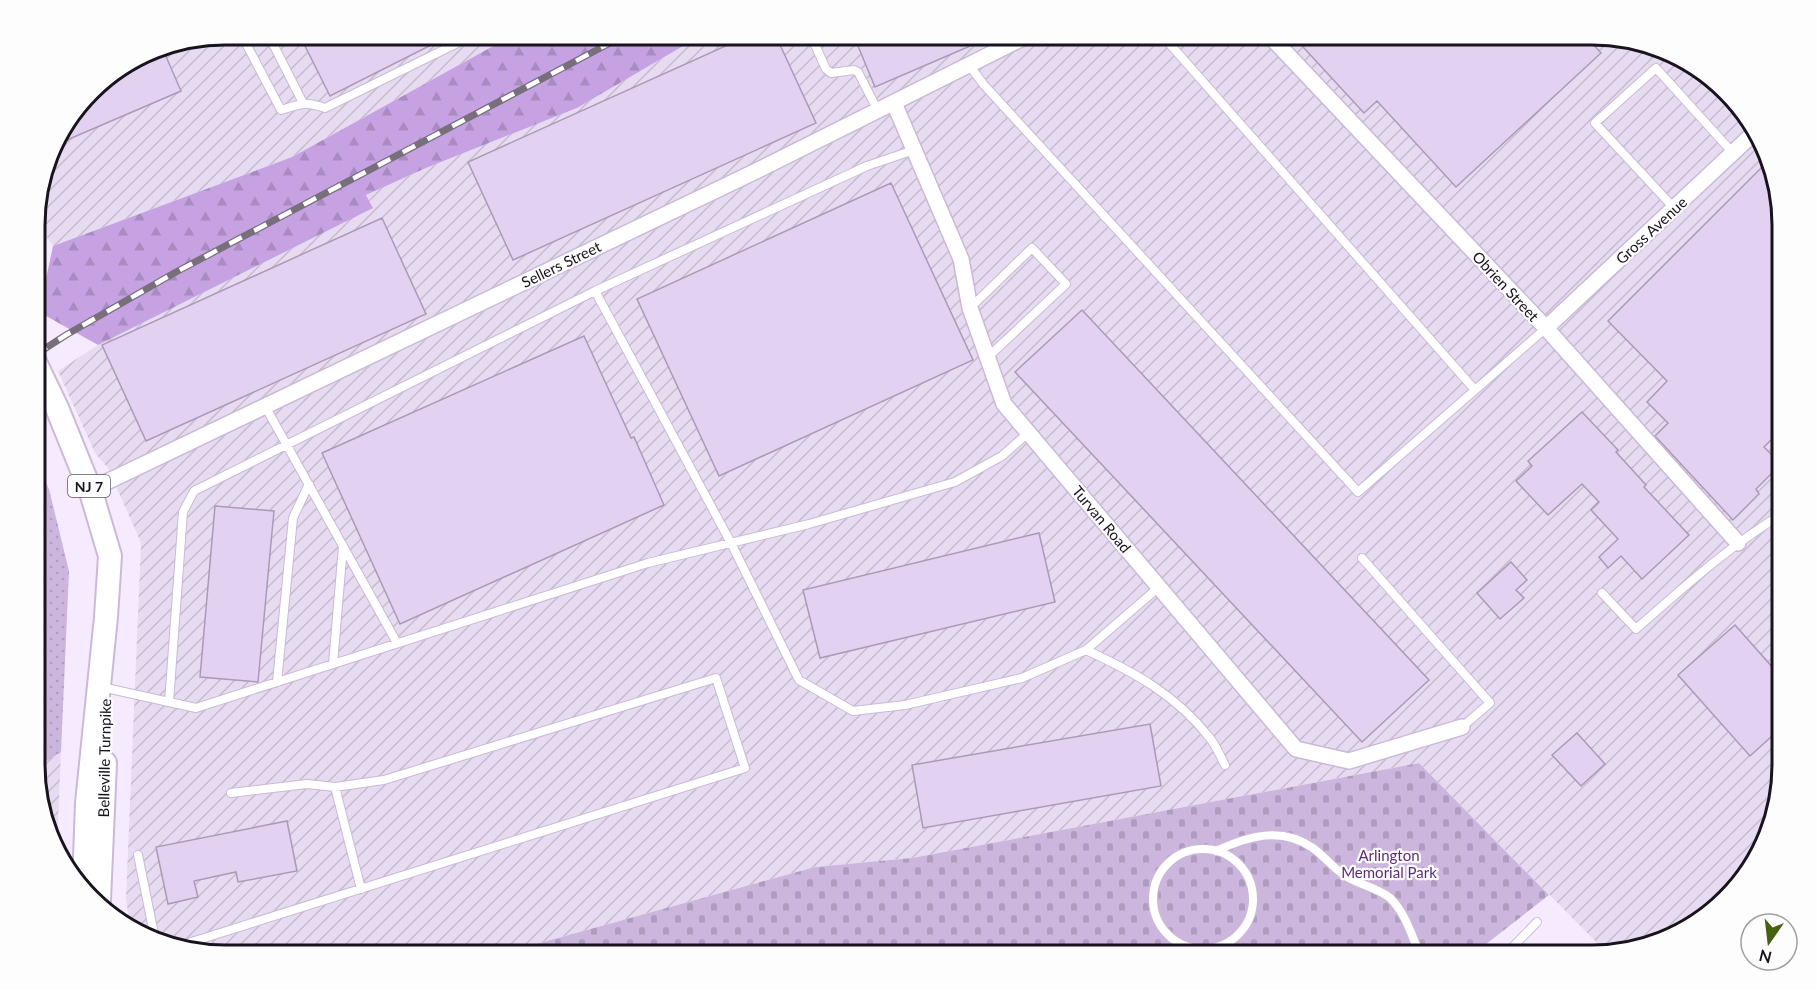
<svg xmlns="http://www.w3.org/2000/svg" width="1817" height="990" viewBox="0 0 1817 990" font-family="Lato,sans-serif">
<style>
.industrial{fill:url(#industrial-furrows)}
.green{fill:url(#green-dots)}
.forest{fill:url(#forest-firs)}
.cemetery{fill:url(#cemetery-stones)}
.building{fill:#e2d1f0;stroke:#ab9ab7;stroke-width:1.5}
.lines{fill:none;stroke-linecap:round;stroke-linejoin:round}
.service-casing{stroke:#cab9d7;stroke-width:10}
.minor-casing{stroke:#cab9d7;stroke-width:18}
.primary-casing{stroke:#cab9d7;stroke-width:26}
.service{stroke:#fff;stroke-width:8}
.minor{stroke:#fff;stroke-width:15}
.primary{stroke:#fff;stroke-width:22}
.rail-casing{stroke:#776f7c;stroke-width:7}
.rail{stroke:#fdfdfd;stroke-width:4.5;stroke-dasharray:14;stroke-linecap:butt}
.labels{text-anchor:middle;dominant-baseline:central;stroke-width:4.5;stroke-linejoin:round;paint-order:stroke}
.shield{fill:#fdfdfd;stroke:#5d5960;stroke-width:1.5}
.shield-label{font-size:14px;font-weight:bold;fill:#19131d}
.street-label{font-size:15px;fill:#19131d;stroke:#fdfdfd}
.park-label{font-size:15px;fill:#5c2d79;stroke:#fdfdfd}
.rim{fill:none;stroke:#19131d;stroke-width:3}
</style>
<defs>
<pattern id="industrial-furrows" width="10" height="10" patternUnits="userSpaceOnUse" patternTransform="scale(1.5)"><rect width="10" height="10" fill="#e7dbf1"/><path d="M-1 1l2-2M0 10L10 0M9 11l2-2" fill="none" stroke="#c6bbce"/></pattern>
<pattern id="green-dots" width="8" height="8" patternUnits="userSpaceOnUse" patternTransform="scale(1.5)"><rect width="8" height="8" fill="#cdb6de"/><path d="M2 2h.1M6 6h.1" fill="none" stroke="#af9cbe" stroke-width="1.8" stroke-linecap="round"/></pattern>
<pattern id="forest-firs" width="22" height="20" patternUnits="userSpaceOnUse" patternTransform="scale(1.5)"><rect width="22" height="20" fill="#c7a2e2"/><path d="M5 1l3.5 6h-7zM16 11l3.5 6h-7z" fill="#aa8bc1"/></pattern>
<pattern id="cemetery-stones" width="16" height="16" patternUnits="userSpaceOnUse" patternTransform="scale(1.5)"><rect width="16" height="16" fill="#cdb6de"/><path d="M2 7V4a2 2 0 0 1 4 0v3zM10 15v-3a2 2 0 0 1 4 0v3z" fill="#af9cbe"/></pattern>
</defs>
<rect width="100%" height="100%" fill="#f6ebfe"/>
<!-- industrial -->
<path class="industrial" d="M 225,34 L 513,35 L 292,157 L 53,246 L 35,221 L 35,212 L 54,140 L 99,82 L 152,49 Z
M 1592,34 L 1677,54 L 1750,119 L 1781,200 L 1782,765 L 1763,850 L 1698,924 L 1608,954 L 1419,763 L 912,858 L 815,867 L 496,955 L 225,955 L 140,936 L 130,927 L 126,898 L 141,543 L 108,468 L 95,453 L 58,371 L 98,345 L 373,207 L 366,195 L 426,168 L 577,108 L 702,35 Z
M 61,752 L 57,844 L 36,790 L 36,768 Z"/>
<!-- green -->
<path class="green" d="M 35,461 L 49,489 L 69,571 L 61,752 L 36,768 Z"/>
<!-- forest -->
<path class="forest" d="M 513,35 L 702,35 L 577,108 L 426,168 L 366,195 L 373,208 L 98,345 L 39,312 L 53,246 L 292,157 Z"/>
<!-- cemetery -->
<path class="cemetery" d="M 1419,763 L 1549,895 L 1481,948 L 1484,955 L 496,955 L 815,867 L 912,858 Z"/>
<!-- building -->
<path class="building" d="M 299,34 L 453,34 L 330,96 Z
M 752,34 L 775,34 L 816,123 L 513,260 L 468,162 Z
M 853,34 L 998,34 L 875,87 Z
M 1291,34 L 1584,34 L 1601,53 L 1456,187 L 1377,101 L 1364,113 Z
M 162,47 L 181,91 L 53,146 L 54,140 L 99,82 L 152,49 Z
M 1767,162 L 1781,200 L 1782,429 L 1764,447 L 1781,464 L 1756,489 L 1759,494 L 1733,520 L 1655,436 L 1668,423 L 1647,402 L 1667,381 L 1608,321 Z
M 891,183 L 973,360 L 719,476 L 637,299 Z
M 382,218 L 426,314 L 146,441 L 102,345 Z
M 1082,310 L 1429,680 L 1362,742 L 1015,372 Z
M 584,336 L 631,438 L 634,437 L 664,505 L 400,624 L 322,453 Z
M 1582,412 L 1618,450 L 1616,452 L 1646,485 L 1644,487 L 1689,535 L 1642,579 L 1621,556 L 1608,568 L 1599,557 L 1618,539 L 1591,510 L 1599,502 L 1582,484 L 1548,515 L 1516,481 L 1532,466 L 1528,461 Z
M 215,506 L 274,511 L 258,682 L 200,677 Z
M 1039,533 L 1055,602 L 820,658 L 803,590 Z
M 1511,562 L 1527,580 L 1516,590 L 1524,598 L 1500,619 L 1477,593 Z
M 1735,625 L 1782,678 L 1782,727 L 1750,756 L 1678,675 Z
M 1150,724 L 1161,786 L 923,828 L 912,765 Z
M 1577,733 L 1605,764 L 1581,786 L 1552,755 Z
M 287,821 L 297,871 L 238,882 L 236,872 L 194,881 L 198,897 L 168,904 L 156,847 Z"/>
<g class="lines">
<defs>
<path id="service" d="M 241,34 L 281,110 C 300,104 306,101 325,108 L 476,34
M 268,34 L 303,103
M 810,34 L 826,69 L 831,73 L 854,70 L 858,72 L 878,111
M 1161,34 L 1475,390
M 969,65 L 984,85 L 1358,492 L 1546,328
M 1674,208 L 1595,123 L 1656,68 L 1733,153
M 595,291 L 731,543 L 799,680 L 853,711 L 905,705 L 1022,678 L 1086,650 L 1159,587
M 970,308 L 1032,248 L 1066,284 L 988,357
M 265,406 L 397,643
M 1362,558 L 1490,703 L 1462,727
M 1602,593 L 1636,629 C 1683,588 1728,547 1782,514
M 1086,650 C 1134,672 1176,695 1209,737 C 1216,745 1220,756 1225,765
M 333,664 L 343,546
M 277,682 L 293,518 L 309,484
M 106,688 L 196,708 L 648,563 L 809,524 L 955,482 L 1002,456 L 1029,432
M 169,702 L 183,512 L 194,491 L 595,291 L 867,166 L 914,150
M 335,787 L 361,889
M1153 899a50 50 0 1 1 100 0a50 50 0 1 1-100 0Z
M 1216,851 C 1248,836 1281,826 1313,848 C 1324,856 1332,867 1344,875 C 1358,885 1377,887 1390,898 C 1405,912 1412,936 1420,955
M 138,855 L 155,939
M 182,945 L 745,768 L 716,678 L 384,780 L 335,787 L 307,784 L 231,793
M 1505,955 L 1537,922"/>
<path id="minor" d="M 1268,34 L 1546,328 L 1738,543
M 894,103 L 961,259 L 970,308 L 1004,404 L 1296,749 L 1349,761 L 1462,727
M 1546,328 L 1755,132
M 91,492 L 92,489 L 750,174 L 1031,34"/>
<path id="primary" d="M 35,362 L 57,408 L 91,492 L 110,556 L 106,617 L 87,803 L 84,886
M 99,900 L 105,763"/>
</defs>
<!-- service casing -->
<use href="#service" class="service-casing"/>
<!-- minor casing -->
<use href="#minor" class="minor-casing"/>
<!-- primary casing -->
<use href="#primary" class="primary-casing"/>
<!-- service -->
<use href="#service" class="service"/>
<!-- minor -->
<use href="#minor" class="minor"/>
<!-- primary -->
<use href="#primary" class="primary"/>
<defs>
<path id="rail" d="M 35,355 L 66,335 L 176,272 L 627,34"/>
</defs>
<!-- rail casing -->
<use href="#rail" class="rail-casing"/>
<!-- rail -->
<use href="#rail" class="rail"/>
</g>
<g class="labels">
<!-- shield labels -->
<rect class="shield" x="68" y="475" width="42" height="22" rx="4.5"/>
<g class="shield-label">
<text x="89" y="486">NJ 7</text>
</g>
<!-- street labels -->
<g class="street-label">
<text transform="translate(1651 230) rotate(-43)">Gross Avenue</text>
<text transform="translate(561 264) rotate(-26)">Sellers Street</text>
<text transform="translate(1506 286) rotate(47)">Obrien Street</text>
<text transform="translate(1102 519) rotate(50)">Turvan Road</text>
<text transform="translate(104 758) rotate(-89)">Belleville Turnpike</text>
</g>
<!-- park labels -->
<g class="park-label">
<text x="1389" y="855">Arlington<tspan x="1389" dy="17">Memorial Park</tspan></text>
</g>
</g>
<!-- crop -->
<path d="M0 0H1817V990H0ZM225 45H1592A180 180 0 0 1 1772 225V765A180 180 0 0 1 1592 945H225A180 180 0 0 1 45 765V225A180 180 0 0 1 225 45Z" fill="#fdfdfd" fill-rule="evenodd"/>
<path class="rim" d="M225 45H1592A180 180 0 0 1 1772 225V765A180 180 0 0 1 1592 945H225A180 180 0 0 1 45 765V225A180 180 0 0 1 225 45Z"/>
<!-- north arrow -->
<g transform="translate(1769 942) rotate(194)"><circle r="28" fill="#fdfdfd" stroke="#a29fa3" stroke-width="1.5"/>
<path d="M0-4.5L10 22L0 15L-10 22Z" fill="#476111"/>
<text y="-9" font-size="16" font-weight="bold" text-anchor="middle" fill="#19131d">N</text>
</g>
</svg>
